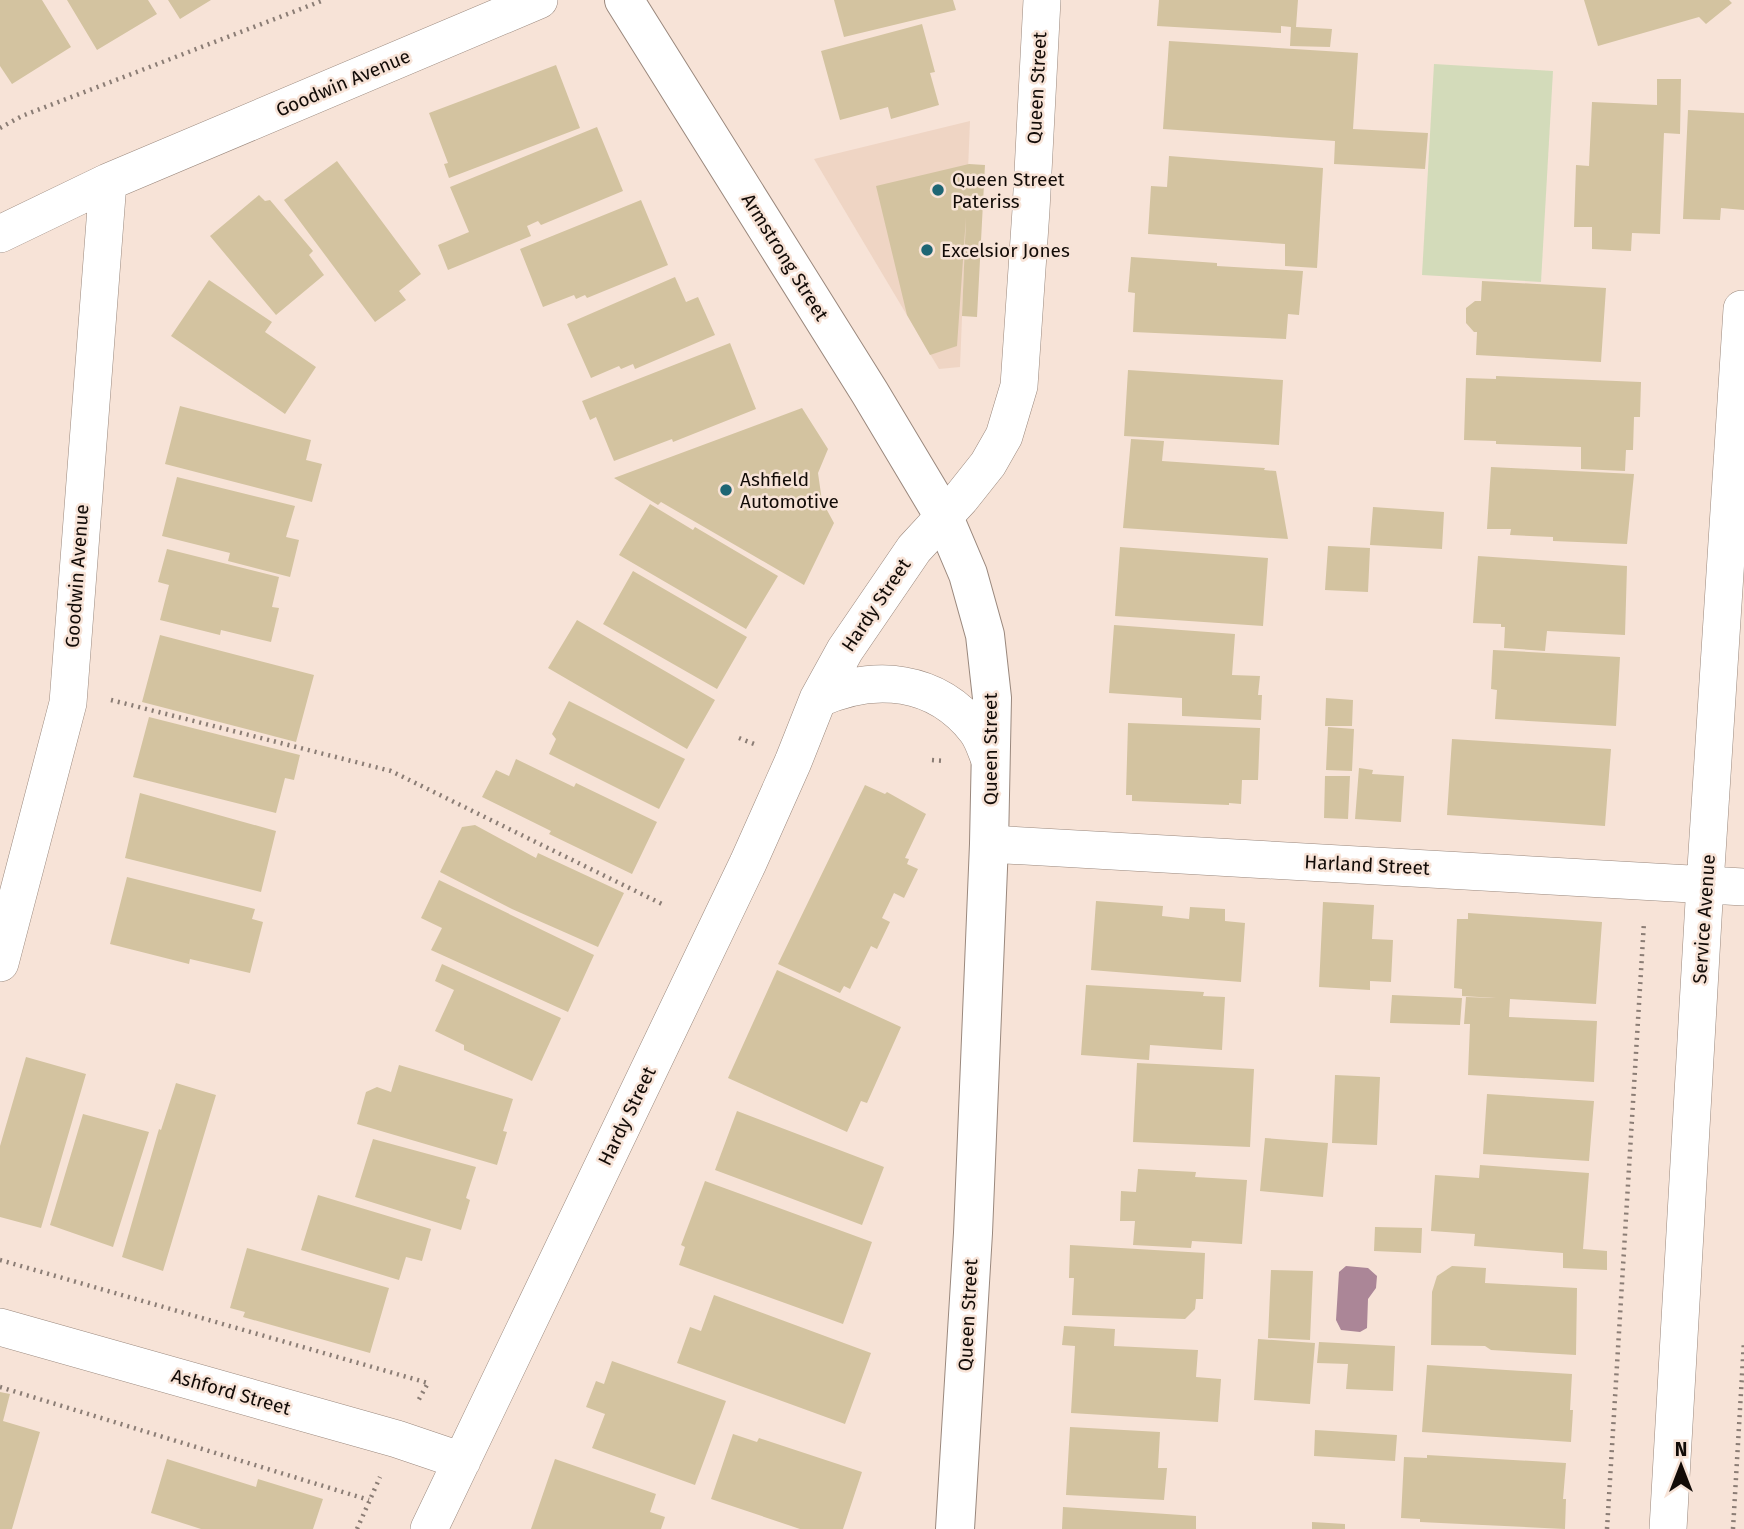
<svg xmlns="http://www.w3.org/2000/svg" width="1744" height="1529" viewBox="0 0 1744 1529" font-family="'Fira Sans',sans-serif">
<style>
.built{fill:#efd5c4}
.green{fill:#d3dbba}
.water{fill:#ab8697}
.building{fill:#d3c3a0}
.lines{fill:none;stroke-linecap:round;stroke-linejoin:round}
.minor-casing{stroke:#9a887d;stroke-width:38}
.tertiary-casing{stroke:#9a887d;stroke-width:40}
.path{stroke:#8b7d75;stroke-width:4.5;stroke-dasharray:2 5;stroke-linecap:butt}
.minor{stroke:#fff;stroke-width:37}
.tertiary{stroke:#fff;stroke-width:38}
.poi-dot{fill:#1e6674;stroke:#f7e3d7;stroke-width:2.5}
.labels{text-anchor:middle;dominant-baseline:central;stroke-width:5;stroke-linejoin:round;paint-order:stroke}
.street-label{font-size:19px;fill:#120b07;stroke:#f7e3d7}
.poi-label{font-size:19px;fill:#120b07;stroke:#f7e3d7;text-anchor:start}
</style>
<rect width="100%" height="100%" fill="#f7e3d7"/>
<!-- built -->
<path class="built" d="M 970,121 L 960,367 L 939,369 L 814,159 Z"/>
<!-- green -->
<path class="green" d="M 1434,64 L 1553,71 L 1541,282 L 1422,275 Z"/>
<!-- water -->
<path class="water" d="M 1346,1266 L 1368,1268 L 1377,1276 L 1376,1288 L 1368,1299 L 1367,1328 L 1360,1332 L 1341,1330 L 1336,1320 L 1339,1272 Z"/>
<!-- building -->
<path class="building" d="M 0,0 L 42,0 L 71,47 L 12,84 L 0,66 Z
M 67,0 L 148,0 L 157,14 L 97,50 Z
M 168,0 L 211,0 L 180,19 Z
M 834,0 L 953,0 L 956,10 L 844,37 Z
M 1159,0 L 1298,0 L 1296,27 L 1332,29 L 1330,47 L 1290,46 L 1291,27 L 1281,26 L 1281,33 L 1157,26 Z
M 1584,0 L 1729,0 L 1732,3 L 1706,24 L 1699,17 L 1598,46 Z
M 922,24 L 935,72 L 930,73 L 939,105 L 891,119 L 888,107 L 840,120 L 821,51 Z
M 1169,41 L 1358,53 L 1353,129 L 1428,133 L 1425,169 L 1334,164 L 1335,141 L 1163,129 Z
M 556,65 L 580,128 L 449,178 L 444,164 L 448,163 L 429,113 Z
M 1657,79 L 1681,79 L 1680,134 L 1664,133 L 1660,234 L 1632,233 L 1631,251 L 1592,249 L 1592,227 L 1574,227 L 1576,165 L 1589,166 L 1592,102 L 1657,105 Z
M 1688,110 L 1744,113 L 1744,210 L 1721,208 L 1720,220 L 1683,219 Z
M 597,127 L 623,191 L 541,225 L 538,221 L 527,226 L 531,236 L 448,270 L 438,245 L 469,232 L 450,187 Z
M 1169,156 L 1323,168 L 1317,268 L 1285,266 L 1285,244 L 1148,234 L 1151,186 L 1167,187 Z
M 337,161 L 421,274 L 399,291 L 406,300 L 375,322 L 284,200 Z
M 969,164 L 985,165 L 977,317 L 962,316 L 966,217 L 957,346 L 930,355 L 907,315 L 876,186 Z
M 259,195 L 265,201 L 270,200 L 313,251 L 309,255 L 324,275 L 276,315 L 210,236 Z
M 641,200 L 668,265 L 587,298 L 585,295 L 576,299 L 574,295 L 543,307 L 520,249 Z
M 1131,257 L 1217,263 L 1217,266 L 1303,271 L 1299,315 L 1288,314 L 1286,339 L 1133,332 L 1135,293 L 1128,292 Z
M 675,277 L 686,302 L 698,297 L 715,335 L 635,369 L 633,364 L 621,369 L 619,366 L 591,378 L 567,324 Z
M 209,280 L 272,322 L 265,332 L 316,367 L 285,414 L 171,336 Z
M 1482,281 L 1606,288 L 1601,362 L 1476,355 L 1477,332 L 1474,332 L 1466,323 L 1466,308 L 1475,301 L 1481,301 Z
M 730,343 L 756,409 L 673,442 L 672,439 L 614,461 L 596,417 L 590,420 L 582,401 Z
M 1128,370 L 1283,380 L 1279,445 L 1124,436 Z
M 1496,376 L 1641,382 L 1640,417 L 1634,417 L 1633,450 L 1626,450 L 1625,471 L 1581,469 L 1581,447 L 1496,444 L 1496,441 L 1464,440 L 1466,378 L 1496,379 Z
M 180,406 L 311,440 L 306,460 L 322,464 L 312,502 L 165,464 Z
M 802,408 L 828,449 L 818,473 L 822,501 L 834,523 L 804,585 L 661,502 L 658,505 L 614,478 Z
M 1131,439 L 1164,441 L 1162,461 L 1265,468 L 1264,470 L 1276,471 L 1288,539 L 1123,528 Z
M 1491,467 L 1634,474 L 1627,544 L 1553,541 L 1553,537 L 1510,535 L 1511,529 L 1487,529 Z
M 177,477 L 295,506 L 286,537 L 299,540 L 290,577 L 228,561 L 230,553 L 162,536 Z
M 650,504 L 693,530 L 695,527 L 778,576 L 746,629 L 619,555 Z
M 1373,507 L 1444,512 L 1442,549 L 1370,545 Z
M 1328,546 L 1370,548 L 1368,592 L 1325,590 Z
M 1120,547 L 1268,558 L 1263,626 L 1115,616 Z
M 167,549 L 279,577 L 272,607 L 279,608 L 271,642 L 221,630 L 220,635 L 160,620 L 169,585 L 158,582 Z
M 1478,556 L 1627,566 L 1625,635 L 1547,631 L 1545,651 L 1504,648 L 1505,627 L 1501,627 L 1501,624 L 1473,623 Z
M 633,571 L 747,637 L 717,689 L 603,624 Z
M 577,620 L 715,700 L 687,749 L 548,668 Z
M 1114,625 L 1235,634 L 1232,675 L 1260,676 L 1258,695 L 1262,695 L 1261,720 L 1182,716 L 1182,698 L 1109,693 Z
M 160,635 L 314,675 L 296,742 L 142,702 Z
M 1493,650 L 1620,657 L 1616,726 L 1495,719 L 1497,690 L 1491,689 Z
M 1326,698 L 1353,700 L 1352,726 L 1325,726 Z
M 569,701 L 685,759 L 659,809 L 549,754 L 556,739 L 552,734 Z
M 149,717 L 300,755 L 294,780 L 285,778 L 276,813 L 133,777 Z
M 1128,723 L 1260,728 L 1258,780 L 1242,780 L 1241,804 L 1229,803 L 1229,805 L 1132,801 L 1132,795 L 1126,795 Z
M 1328,727 L 1354,729 L 1352,771 L 1326,770 Z
M 1452,739 L 1611,749 L 1605,826 L 1447,815 Z
M 516,759 L 574,787 L 576,783 L 657,822 L 632,874 L 549,834 L 551,831 L 482,797 L 496,770 L 509,776 Z
M 1359,768 L 1373,770 L 1372,774 L 1404,776 L 1401,822 L 1355,819 Z
M 1325,776 L 1350,776 L 1348,819 L 1324,818 Z
M 865,785 L 885,794 L 887,792 L 926,814 L 905,858 L 909,859 L 907,864 L 918,869 L 904,898 L 894,893 L 882,918 L 890,922 L 877,949 L 871,946 L 850,989 L 844,986 L 840,993 L 778,964 Z
M 140,793 L 276,831 L 261,892 L 125,858 Z
M 475,825 L 536,858 L 538,853 L 624,893 L 598,947 L 512,909 L 440,872 L 462,827 Z
M 127,877 L 255,909 L 252,919 L 263,922 L 250,973 L 190,959 L 189,964 L 110,944 Z
M 439,880 L 594,955 L 568,1012 L 431,950 L 442,928 L 421,918 Z
M 1096,901 L 1163,906 L 1162,916 L 1189,919 L 1190,907 L 1225,909 L 1225,921 L 1245,923 L 1241,982 L 1091,970 Z
M 1323,902 L 1374,905 L 1372,939 L 1393,940 L 1391,982 L 1370,981 L 1370,990 L 1319,987 Z
M 1468,913 L 1602,922 L 1596,1004 L 1510,999 L 1509,1017 L 1597,1021 L 1594,1082 L 1468,1075 L 1470,1024 L 1464,1024 L 1466,997 L 1496,998 L 1462,996 L 1462,989 L 1454,988 L 1457,919 L 1468,919 Z
M 442,964 L 561,1018 L 532,1081 L 464,1050 L 464,1045 L 435,1031 L 454,990 L 435,981 Z
M 777,970 L 901,1027 L 867,1103 L 861,1101 L 847,1132 L 728,1078 Z
M 1086,985 L 1204,992 L 1203,996 L 1225,997 L 1222,1050 L 1150,1045 L 1149,1060 L 1081,1055 Z
M 1392,995 L 1462,998 L 1460,1025 L 1390,1023 Z
M 26,1057 L 86,1074 L 41,1228 L 0,1217 L 0,1146 Z
M 1137,1063 L 1254,1069 L 1250,1147 L 1133,1142 Z
M 399,1065 L 513,1099 L 503,1131 L 507,1132 L 497,1165 L 357,1124 L 366,1092 L 377,1087 L 391,1092 Z
M 1335,1075 L 1380,1077 L 1377,1145 L 1332,1143 Z
M 176,1083 L 216,1095 L 163,1271 L 122,1257 L 159,1129 L 161,1130 Z
M 1487,1094 L 1594,1101 L 1589,1161 L 1483,1154 Z
M 737,1111 L 884,1167 L 862,1225 L 715,1170 Z
M 83,1114 L 149,1132 L 113,1247 L 50,1225 Z
M 1265,1138 L 1328,1143 L 1323,1197 L 1260,1191 Z
M 373,1139 L 476,1167 L 466,1198 L 470,1200 L 461,1230 L 355,1197 Z
M 1480,1165 L 1589,1173 L 1583,1249 L 1607,1251 L 1607,1270 L 1563,1268 L 1563,1253 L 1474,1246 L 1475,1234 L 1431,1231 L 1435,1175 L 1479,1178 Z
M 1138,1169 L 1196,1172 L 1195,1177 L 1247,1180 L 1242,1244 L 1192,1241 L 1191,1248 L 1133,1245 L 1135,1221 L 1120,1221 L 1121,1191 L 1136,1192 Z
M 705,1181 L 872,1242 L 843,1324 L 679,1265 L 685,1247 L 681,1245 Z
M 318,1195 L 431,1229 L 422,1261 L 406,1257 L 399,1280 L 301,1250 Z
M 1375,1227 L 1422,1228 L 1421,1253 L 1374,1251 Z
M 1070,1245 L 1205,1253 L 1203,1299 L 1196,1299 L 1195,1309 L 1185,1319 L 1072,1315 L 1074,1278 L 1069,1278 Z
M 247,1248 L 389,1288 L 370,1353 L 243,1317 L 245,1312 L 230,1308 Z
M 1452,1266 L 1486,1268 L 1485,1283 L 1577,1288 L 1576,1355 L 1491,1350 L 1485,1346 L 1431,1345 L 1432,1292 L 1437,1276 Z
M 1271,1270 L 1313,1271 L 1310,1340 L 1268,1338 Z
M 714,1295 L 871,1353 L 845,1424 L 677,1363 L 690,1327 L 701,1331 Z
M 1064,1326 L 1115,1329 L 1114,1346 L 1198,1350 L 1196,1377 L 1221,1379 L 1218,1422 L 1071,1413 L 1075,1346 L 1062,1345 Z
M 1258,1339 L 1315,1343 L 1310,1404 L 1254,1400 Z
M 1319,1342 L 1395,1346 L 1393,1391 L 1346,1389 L 1348,1364 L 1317,1363 Z
M 612,1361 L 726,1401 L 695,1485 L 592,1448 L 605,1414 L 586,1407 L 596,1381 L 604,1384 Z
M 1427,1365 L 1572,1374 L 1570,1410 L 1573,1410 L 1571,1442 L 1422,1432 Z
M 0,1392 L 10,1394 L 3,1421 L 40,1432 L 12,1529 L 0,1529 Z
M 1070,1427 L 1160,1432 L 1158,1468 L 1167,1468 L 1164,1500 L 1066,1495 Z
M 1315,1430 L 1397,1435 L 1395,1461 L 1314,1456 Z
M 733,1434 L 757,1442 L 759,1438 L 862,1472 L 843,1529 L 800,1529 L 711,1499 Z
M 1427,1455 L 1566,1463 L 1563,1499 L 1566,1499 L 1565,1529 L 1420,1522 L 1420,1519 L 1401,1518 L 1404,1457 L 1427,1458 Z
M 167,1459 L 256,1487 L 258,1479 L 323,1499 L 313,1529 L 201,1529 L 151,1513 Z
M 555,1459 L 656,1494 L 650,1512 L 665,1517 L 661,1529 L 531,1529 Z
M 1063,1507 L 1196,1516 L 1196,1529 L 1062,1529 Z
M 1312,1522 L 1345,1524 L 1345,1529 L 1312,1529 Z"/>
<g class="lines">
<defs>
<path id="minor" d="M 0,234 L 108,182 L 539,0
M 818,699 C 875,673 936,679 976,730 C 983,739 986,751 990,760
M 989,844 L 1744,887
M 0,963 L 68,703 L 108,182
M 0,1327 L 397,1439 L 462,1461
M 429,1529 L 748,863 L 793,762 L 818,699 L 845,650 L 914,549 L 961,498 L 988,464 L 1004,436 L 1019,386 L 1031,210 L 1042,0
M 1668,1529 L 1705,884 L 1742,309"/>
<path id="tertiary" d="M 624,0 L 870,393 L 943,515 L 968,574 L 985,635 L 992,698 L 989,844 L 973,1233 L 955,1529"/>
</defs>
<!-- minor casing -->
<use href="#minor" class="minor-casing"/>
<!-- tertiary casing -->
<use href="#tertiary" class="tertiary-casing"/>
<!-- path -->
<path class="path" d="M 0,128 L 22,116 L 324,0
M 111,700 L 391,771 L 662,904
M 739,738 L 754,744
M 932,760 L 945,761
M 0,1260 L 428,1383 L 418,1401
M 0,1387 L 369,1500
M 357,1529 L 380,1477
M 1607,1529 L 1644,922
M 1733,1529 L 1744,1341"/>
<!-- minor -->
<use href="#minor" class="minor"/>
<!-- tertiary -->
<use href="#tertiary" class="tertiary"/>
</g>
<!-- markers -->
<g class="poi-dot">
<circle cx="938" cy="190" r="7"/>
<circle cx="927" cy="250" r="7"/>
<circle cx="726" cy="490" r="7"/>
</g>
<g class="labels">
<!-- street labels -->
<g class="street-label">
<text transform="translate(343 83) rotate(-23)">Goodwin Avenue</text>
<text transform="translate(1037 88) rotate(-87)">Queen Street</text>
<text transform="translate(785 257) rotate(58)">Armstrong Street</text>
<text transform="translate(77 576) rotate(-86)">Goodwin Avenue</text>
<text transform="translate(876 605) rotate(-56)">Hardy Street</text>
<text transform="translate(990 749) rotate(-90)">Queen Street</text>
<text transform="translate(1367 865) rotate(3)">Harland Street</text>
<text transform="translate(1704 919) rotate(-86)">Service Avenue</text>
<text transform="translate(627 1116) rotate(-64)">Hardy Street</text>
<text transform="translate(968 1315) rotate(-87)">Queen Street</text>
<text transform="translate(231 1392) rotate(16)">Ashford Street</text>
</g>
<!-- poi labels -->
<g class="poi-label">
<text x="952" y="179">Queen Street<tspan x="952" dy="22">Pateriss</tspan></text>
<text x="941" y="250">Excelsior Jones</text>
<text x="740" y="479">Ashfield<tspan x="740" dy="22">Automotive</tspan></text>
</g>
</g>
<!-- north arrow -->
<g transform="translate(1681 1466)" stroke="#f7e3d7" stroke-width="5" paint-order="stroke">
<path d="M0-5L12 26L0 18L-12 26Z" fill="#120b07"/>
<text y="-10" font-size="19" font-weight="bold" text-anchor="middle" fill="#120b07">N</text>
</g>
</svg>
